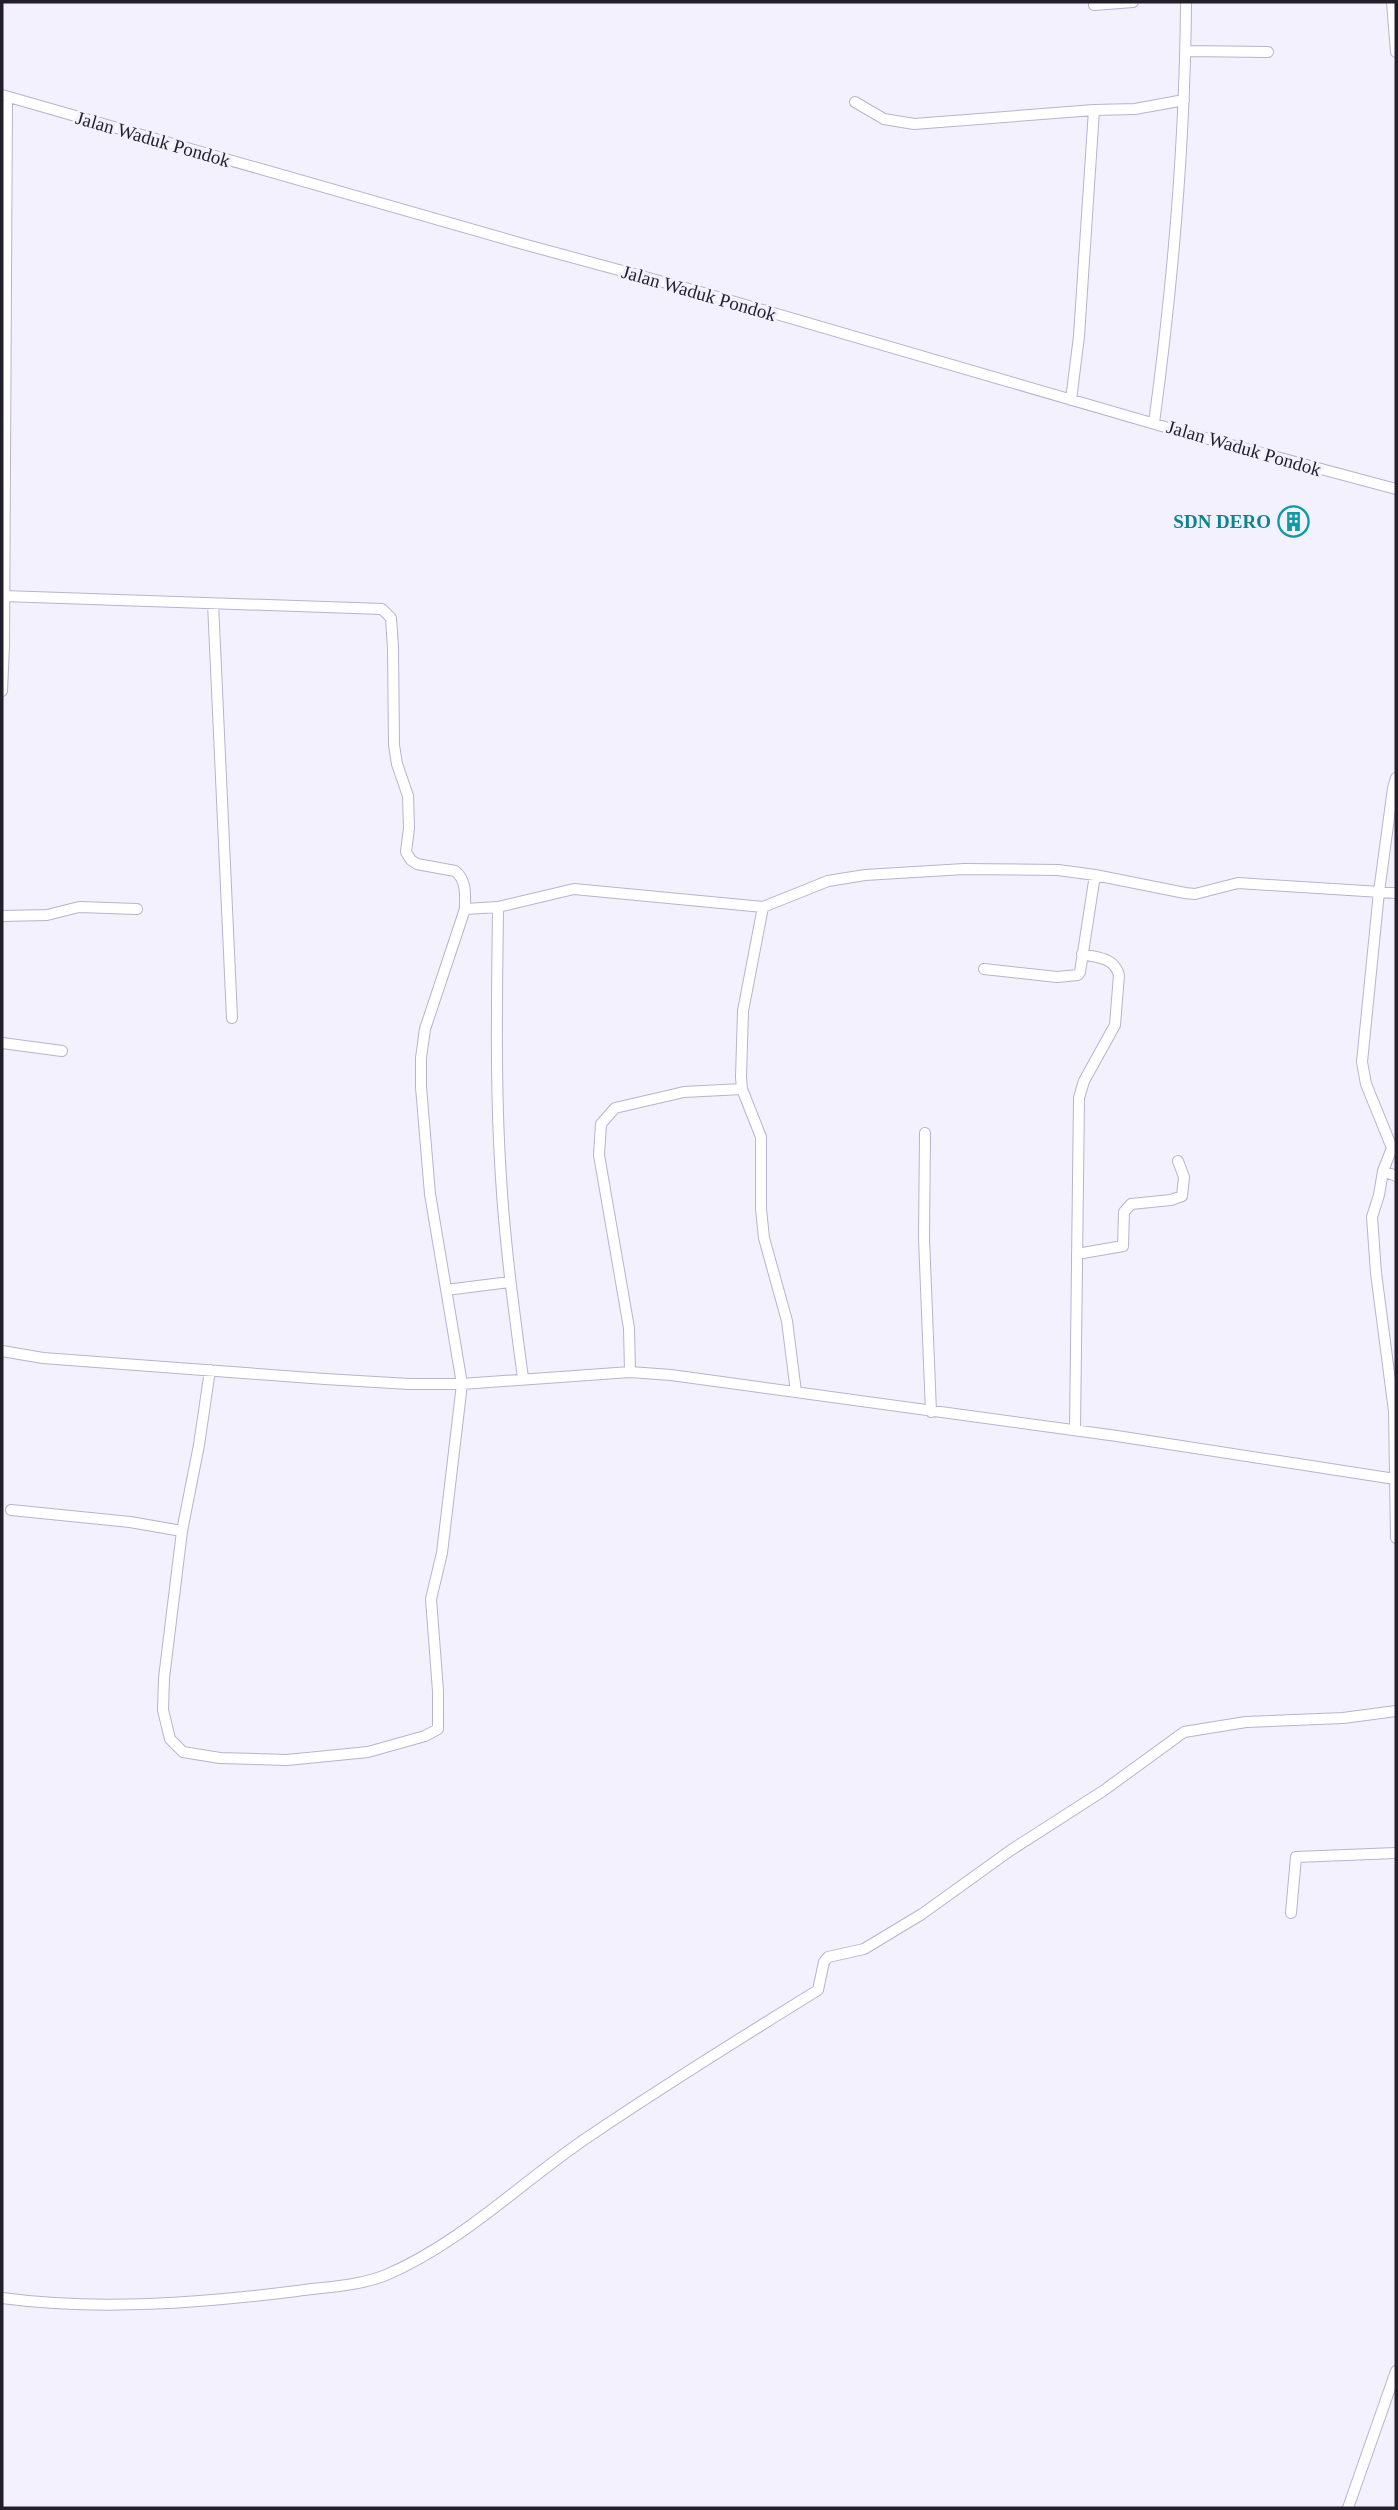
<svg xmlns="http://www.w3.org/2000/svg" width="1398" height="2510" viewBox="0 0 1398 2510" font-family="Georgia,serif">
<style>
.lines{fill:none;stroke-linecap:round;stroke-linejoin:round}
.minor-casing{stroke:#b9b2d1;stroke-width:12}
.minor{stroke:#fff;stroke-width:10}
.labels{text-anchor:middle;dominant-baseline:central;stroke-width:6;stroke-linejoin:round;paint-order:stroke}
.street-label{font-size:19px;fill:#221f2b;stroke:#f3f1fe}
.culture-label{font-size:19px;font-weight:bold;fill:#0d838f;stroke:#f3f1fe;text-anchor:end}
</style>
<rect width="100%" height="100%" fill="#f3f1fe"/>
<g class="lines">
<defs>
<path id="minor" d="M 1392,2 L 1396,52
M 1094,5 L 1133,2
M 1186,51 L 1268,52
M 2,95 L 523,244 L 711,295 L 1179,431 L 1396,489
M 855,102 L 884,119 L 914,124 L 1094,110 L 1135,109 L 1184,100
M 1071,400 L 1079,336 L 1094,110
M 1154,423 C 1173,283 1185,143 1186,2
M 4,596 L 382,609 L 391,618 L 393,648 L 394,745 L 397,764 L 408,796 L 409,828 L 406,852 L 411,860 L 417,864 L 455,871 C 467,880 465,896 465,909 L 425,1029 L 421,1058 L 421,1087 L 430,1194 L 462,1384 L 442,1553 L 431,1599 L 438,1691 L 438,1729 L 425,1736 L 368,1752 L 287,1760 L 220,1758 L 183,1752 L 170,1739 L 163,1710 L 164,1678 L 182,1531 L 199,1445 L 210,1370
M 213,603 L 232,1018
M 2,691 L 4,647 L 7,97
M 1396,778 L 1393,788 L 1379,892 L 1362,1062 L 1366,1084 L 1392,1148 L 1383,1171 L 1379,1195 L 1372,1217 L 1376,1273 L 1394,1411 L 1396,1538
M 498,907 C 497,997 495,1088 501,1178 C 505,1245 514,1311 523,1378
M 763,907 L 743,1011 L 741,1077 L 742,1089 L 761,1137 L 761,1209 L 764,1238 L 787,1321 L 796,1392
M 465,909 L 498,907 L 574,889 L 763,907 L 828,881 L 865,875 L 964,869 L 1058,870 L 1095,875 L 1185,893 L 1195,894 L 1238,883 L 1396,893
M 2,916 L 47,915 L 79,907 L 137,909
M 984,969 L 1057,977 L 1078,975 L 1080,972 L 1095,875
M 2,1043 L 62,1051
M 925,1133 L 924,1238 L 931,1412
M 1383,1171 L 1396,1176
M 1077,1254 L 1123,1246 L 1124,1212 L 1131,1204 L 1171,1200 L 1182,1196 L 1184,1177 L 1178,1161
M 446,1290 L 510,1282
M 2,1351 L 43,1358 L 325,1379 L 409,1384 L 462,1384 L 630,1372 L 671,1375 L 1117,1436 L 1395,1479
M 630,1372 L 629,1328 L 599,1155 L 601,1124 L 615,1108 L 684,1092 L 742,1089
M 1075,1430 L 1079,1098 L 1084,1081 L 1115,1025 L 1119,975 C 1114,957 1098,958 1082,954
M 11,1510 L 130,1522 L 182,1531
M 1291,1913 L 1296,1857 L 1396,1853
M 2,2298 C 99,2311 200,2303 297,2291 C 325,2287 359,2286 386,2275 C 463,2242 522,2181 591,2135 C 665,2085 742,2037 818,1990 L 824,1962 L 828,1957 L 864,1949 L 922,1914 L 1011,1850 L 1103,1791 L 1184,1732 L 1246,1722 L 1343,1718 L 1396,1711
M 1348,2508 L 1396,2371"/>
</defs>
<!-- minor casing -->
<use href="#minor" class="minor-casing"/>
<!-- minor -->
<use href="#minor" class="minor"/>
</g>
<!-- icons -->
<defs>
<symbol id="building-ring" viewBox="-11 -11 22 22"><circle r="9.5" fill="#f3f1fe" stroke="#0f9aa8" stroke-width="1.5"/><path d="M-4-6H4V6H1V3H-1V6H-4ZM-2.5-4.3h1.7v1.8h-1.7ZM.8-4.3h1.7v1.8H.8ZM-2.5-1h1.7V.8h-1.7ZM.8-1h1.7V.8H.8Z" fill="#0f9aa8"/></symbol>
</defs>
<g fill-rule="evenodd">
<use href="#building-ring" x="1276" y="504" width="35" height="35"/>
</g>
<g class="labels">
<!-- street labels -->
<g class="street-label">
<text transform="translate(153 139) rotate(16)">Jalan Waduk Pondok</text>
<text transform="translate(699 293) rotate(16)">Jalan Waduk Pondok</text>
<text transform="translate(1244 448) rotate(16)">Jalan Waduk Pondok</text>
</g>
<!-- culture labels -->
<g class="culture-label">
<text x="1271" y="521">SDN DERO</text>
</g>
</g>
<!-- border -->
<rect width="1398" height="2510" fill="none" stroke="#221f2b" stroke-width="7"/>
</svg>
